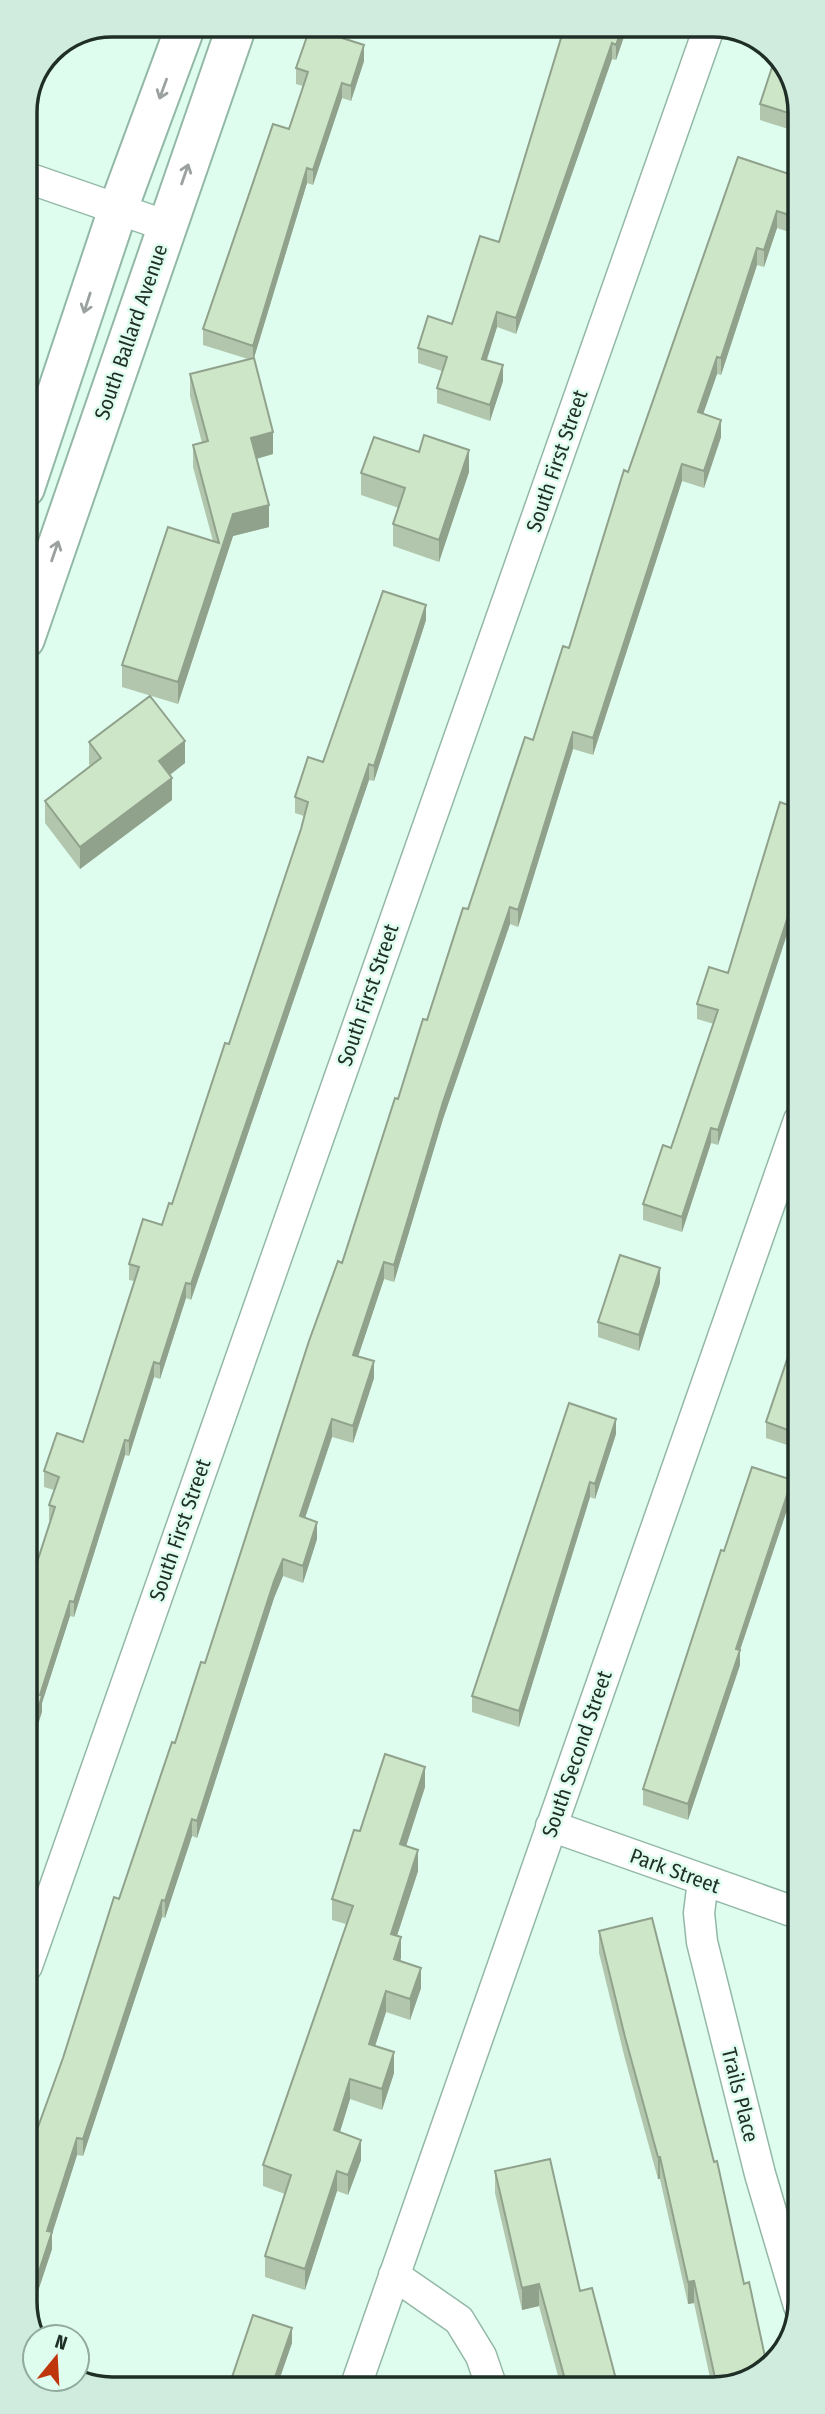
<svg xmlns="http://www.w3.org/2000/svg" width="825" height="2414" viewBox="0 0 825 2414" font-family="'Fira Sans Condensed',sans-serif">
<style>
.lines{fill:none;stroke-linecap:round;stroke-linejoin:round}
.minor-casing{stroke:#93b8a7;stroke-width:33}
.major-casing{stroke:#93b8a7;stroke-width:42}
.minor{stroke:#fff;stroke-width:30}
.major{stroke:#fff;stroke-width:38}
.wall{fill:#b1c6ac}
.shaded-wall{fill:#90a18c}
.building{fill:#cee6c8;stroke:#90a18c;stroke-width:2}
.oneway{stroke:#9aa19e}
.labels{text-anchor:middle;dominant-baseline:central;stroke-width:5;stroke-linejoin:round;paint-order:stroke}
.street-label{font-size:21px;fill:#1f2e27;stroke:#defdef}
.rim{fill:none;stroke:#1f2e27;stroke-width:3.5}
</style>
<rect width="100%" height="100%" fill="#defdef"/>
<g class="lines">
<defs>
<path id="minor" d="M 25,177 L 167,226
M 551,1826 L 800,1914
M 703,1881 L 699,1913 L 702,1942 L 760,2174 L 799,2306
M 27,1966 L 710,25
M 394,2275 L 459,2320 L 481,2356 L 492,2388
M 355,2388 L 799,1120"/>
<path id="major" d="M 25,488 L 118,209 L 186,25
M 25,639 L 237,25"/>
</defs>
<!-- minor casing -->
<use href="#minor" class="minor-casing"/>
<!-- major casing -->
<use href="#major" class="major-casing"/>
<!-- minor -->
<use href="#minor" class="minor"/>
<!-- major -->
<use href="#major" class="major"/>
</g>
<!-- wall -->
<path class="wall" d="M 342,25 L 342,33 L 341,38 L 364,61 L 351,101 L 342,98 L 313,185 L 307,183 L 254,358 L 273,454 L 257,459 L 269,527 L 233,536 L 178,704 L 122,687 L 122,665 L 213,541 L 193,467 L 193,445 L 202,443 L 190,396 L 190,374 L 248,359 L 203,345 L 203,329 L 289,129 L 303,86 L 296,84 L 296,68 Z
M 565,25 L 628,25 L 616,60 L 612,59 L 516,334 L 497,327 L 487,360 L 503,381 L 490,421 L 437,403 L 437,388 L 442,371 L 418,363 L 418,348 L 452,324 L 499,242 Z
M 798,90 L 798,132 L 760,120 L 760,104 Z
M 738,157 L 798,177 L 798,235 L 777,228 L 764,267 L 757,265 L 721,375 L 717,374 L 703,414 L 721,437 L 704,488 L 682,481 L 593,755 L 573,749 L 518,927 L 510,924 L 443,1119 L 394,1282 L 384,1279 L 358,1356 L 374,1378 L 353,1443 L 332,1437 L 305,1518 L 317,1539 L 303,1583 L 283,1576 L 274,1598 L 197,1838 L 192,1836 L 165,1918 L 162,1917 L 83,2156 L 77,2155 L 52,2234 L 52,2249 L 27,2324 L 27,2150 L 34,2138 L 175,1743 L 205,1663 L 398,1099 L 468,909 L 569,648 L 628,472 Z
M 469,472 L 439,562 L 393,546 L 393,524 L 399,508 L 361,495 L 361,473 Z
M 426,620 L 374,781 L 369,780 L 191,1300 L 186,1298 L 160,1379 L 154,1377 L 129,1456 L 125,1455 L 74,1617 L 70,1616 L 42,1703 L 42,1712 L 29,1596 L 29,1587 L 50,1521 L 49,1520 L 49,1505 L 54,1490 L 44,1487 L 44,1471 L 83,1442 L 134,1281 L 129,1280 L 129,1264 L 162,1225 L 172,1204 L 229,1044 L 301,829 L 304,816 L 295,813 L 295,797 L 323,762 Z
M 89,742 L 185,763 L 170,775 L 172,800 L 80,869 L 45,823 L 45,801 L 90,766 L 89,764 Z
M 728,973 L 718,1145 L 711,1143 L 682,1232 L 643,1220 L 643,1204 L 671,1148 L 714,1024 L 697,1019 L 697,1004 Z
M 660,1283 L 639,1351 L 598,1337 L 598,1322 Z
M 799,1324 L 799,1449 L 766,1438 L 766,1422 Z
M 616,1434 L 595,1499 L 590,1497 L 519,1727 L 472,1712 L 472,1696 Z
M 792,1495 L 740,1650 L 740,1665 L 688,1820 L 643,1805 L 643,1789 L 724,1551 Z
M 425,1787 L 406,1846 L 418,1871 L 397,1936 L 401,1958 L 400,1961 L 421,1988 L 410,2020 L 386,2012 L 375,2046 L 394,2073 L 382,2110 L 350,2099 L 340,2132 L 361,2160 L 348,2195 L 337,2191 L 305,2290 L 265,2277 L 265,2256 L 285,2194 L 263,2186 L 263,2165 L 346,1924 L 332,1920 L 332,1899 L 360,1831 Z
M 599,1931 L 735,2387 L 712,2387 L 694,2303 L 688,2304 L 660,2179 L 658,2179 L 625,2059 L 599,1953 Z
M 800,1976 L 800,2050 L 788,2001 L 788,1979 Z
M 495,2171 L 580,2291 L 618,2387 L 561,2387 L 539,2306 L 522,2310 L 495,2193 Z
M 292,2343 L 276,2389 L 228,2389 Z"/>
<!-- shaded-wall -->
<path class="shaded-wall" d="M 340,25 L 342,25 L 342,33 L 336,52 L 336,36 Z
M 623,25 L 628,25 L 616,60 L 616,45 Z
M 612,43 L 612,59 L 516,334 L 516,318 Z
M 364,45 L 364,61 L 351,101 L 351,86 Z
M 342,83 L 342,98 L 313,185 L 313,170 Z
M 307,168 L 307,183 L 253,361 L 253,346 Z
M 777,211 L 777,228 L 764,267 L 764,250 Z
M 27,227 L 27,249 L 25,255 L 25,233 Z
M 757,248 L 757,265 L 721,375 L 721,358 Z
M 497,312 L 497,327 L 482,374 L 482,359 Z
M 717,357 L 717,374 L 698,429 L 698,412 Z
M 503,365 L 503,381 L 490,421 L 490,405 Z
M 721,420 L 721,437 L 704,488 L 704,471 Z
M 273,432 L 273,454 L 251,460 L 251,438 Z
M 469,450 L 469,472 L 439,562 L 439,540 Z
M 682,464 L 682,481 L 593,755 L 593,738 Z
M 269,505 L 269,527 L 233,536 L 178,704 L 178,682 L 233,514 Z
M 426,605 L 426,620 L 374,781 L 374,766 Z
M 573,732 L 573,749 L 518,927 L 518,910 Z
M 185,741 L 185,763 L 159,783 L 159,761 Z
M 369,764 L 369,780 L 191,1300 L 191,1284 Z
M 172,778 L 172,800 L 80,869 L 80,847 Z
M 799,883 L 799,898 L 718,1145 L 718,1130 Z
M 510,907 L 510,924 L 443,1119 L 394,1282 L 394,1265 L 443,1102 Z
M 711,1128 L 711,1143 L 682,1232 L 682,1217 Z
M 384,1262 L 384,1279 L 353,1372 L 353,1355 Z
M 660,1268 L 660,1283 L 639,1351 L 639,1335 Z
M 186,1283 L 186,1298 L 160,1379 L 160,1364 Z
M 374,1361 L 374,1378 L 353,1443 L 353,1426 Z
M 154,1362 L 154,1377 L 129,1456 L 129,1441 Z
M 332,1419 L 332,1437 L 300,1533 L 300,1516 Z
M 616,1419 L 616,1434 L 595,1499 L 595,1484 Z
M 125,1440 L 125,1455 L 74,1617 L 74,1602 Z
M 792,1480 L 792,1495 L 740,1650 L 740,1665 L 688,1820 L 688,1804 L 736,1649 Z
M 590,1482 L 590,1497 L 519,1727 L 519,1711 Z
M 317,1522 L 317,1539 L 303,1583 L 303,1566 Z
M 283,1559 L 283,1576 L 274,1598 L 197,1838 L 197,1821 L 274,1581 Z
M 70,1601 L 70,1616 L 42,1703 L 42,1712 L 27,1759 L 27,1744 L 40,1695 Z
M 425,1767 L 425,1787 L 400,1865 L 400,1844 Z
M 192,1819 L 192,1836 L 165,1918 L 165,1901 Z
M 418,1850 L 418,1871 L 391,1954 L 391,1934 Z
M 162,1900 L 162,1917 L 83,2156 L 83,2139 Z
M 401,1937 L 401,1958 L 394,1980 L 394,1959 Z
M 421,1968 L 421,1988 L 410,2020 L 410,1999 Z
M 386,1991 L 386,2012 L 369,2065 L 369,2044 Z
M 394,2052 L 394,2073 L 382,2110 L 382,2089 Z
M 350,2079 L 350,2099 L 334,2151 L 334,2130 Z
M 77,2138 L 77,2155 L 52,2234 L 52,2249 L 27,2324 L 27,2307 L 47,2231 Z
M 361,2140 L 361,2160 L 348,2195 L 348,2175 Z
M 658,2157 L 660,2157 L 660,2179 L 658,2179 Z
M 337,2171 L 337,2191 L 305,2290 L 305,2269 Z
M 694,2281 L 694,2303 L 688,2304 L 688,2282 Z
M 539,2284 L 539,2306 L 522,2310 L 522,2288 Z
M 292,2328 L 292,2343 L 276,2389 L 274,2389 L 274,2380 Z"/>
<!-- building -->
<path class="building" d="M 311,25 L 340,25 L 336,36 L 364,45 L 351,86 L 342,83 L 313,170 L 307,168 L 253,346 L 203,329 L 273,124 L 289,129 L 308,72 L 296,68 Z
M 565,25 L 623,25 L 616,45 L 612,43 L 516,318 L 497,312 L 482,359 L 503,365 L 490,405 L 437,388 L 447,357 L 418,348 L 428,316 L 452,324 L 480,236 L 499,242 Z
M 776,55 L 798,90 L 798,116 L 760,104 Z
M 738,157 L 798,177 L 798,218 L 777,211 L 764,250 L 757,248 L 721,358 L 717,357 L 698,412 L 721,420 L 704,471 L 682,464 L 593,738 L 573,732 L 518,910 L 510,907 L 443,1102 L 394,1265 L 384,1262 L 353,1355 L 374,1361 L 353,1426 L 332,1419 L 300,1516 L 317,1522 L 303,1566 L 283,1559 L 274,1581 L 197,1821 L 192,1819 L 165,1901 L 162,1900 L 83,2139 L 77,2138 L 47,2231 L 52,2232 L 27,2307 L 27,2150 L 31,2137 L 34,2138 L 63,2058 L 114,1897 L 119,1899 L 172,1742 L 175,1743 L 201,1662 L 205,1663 L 309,1341 L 338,1261 L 342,1263 L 395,1098 L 398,1099 L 423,1019 L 427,1020 L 463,908 L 468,909 L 525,737 L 533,740 L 563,646 L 569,648 L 624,470 L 628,472 Z
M 254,358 L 273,432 L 251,438 L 269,505 L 233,514 L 178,682 L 122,665 L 168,527 L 219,543 L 193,445 L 208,441 L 190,374 Z
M 424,435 L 469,450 L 439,540 L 393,524 L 405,488 L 361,473 L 374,437 L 419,452 Z
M 383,591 L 426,605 L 374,766 L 369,764 L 191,1284 L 186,1283 L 160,1364 L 154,1362 L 129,1441 L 125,1440 L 74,1602 L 70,1601 L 40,1695 L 42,1696 L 27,1744 L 26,1602 L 31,1588 L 29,1587 L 55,1507 L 49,1505 L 59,1477 L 44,1471 L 57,1433 L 83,1442 L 139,1267 L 129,1264 L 143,1219 L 162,1225 L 169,1203 L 172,1204 L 225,1043 L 229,1044 L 301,829 L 308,802 L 295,797 L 308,757 L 323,762 Z
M 150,696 L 185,741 L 159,761 L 172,778 L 80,847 L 45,801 L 101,758 L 89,742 Z
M 799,772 L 799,883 L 718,1130 L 711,1128 L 682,1217 L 643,1204 L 663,1145 L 671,1148 L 718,1010 L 697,1004 L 709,967 L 728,973 L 780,802 L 788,805 Z
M 620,1255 L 660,1268 L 639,1335 L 598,1322 Z
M 799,1324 L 799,1434 L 766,1422 Z
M 569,1403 L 616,1419 L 595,1484 L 590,1482 L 519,1711 L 472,1696 Z
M 752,1467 L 792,1480 L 736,1649 L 740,1650 L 688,1804 L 643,1789 L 721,1550 L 724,1551 Z
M 385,1754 L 425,1767 L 400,1844 L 418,1850 L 391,1934 L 401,1937 L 394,1959 L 421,1968 L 410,1999 L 386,1991 L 369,2044 L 394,2052 L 382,2089 L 350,2079 L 334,2130 L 361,2140 L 348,2175 L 337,2171 L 305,2269 L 265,2256 L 291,2175 L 263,2165 L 353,1906 L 332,1899 L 354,1830 L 360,1831 Z
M 652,1918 L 714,2162 L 717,2161 L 744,2284 L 749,2282 L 767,2366 L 735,2387 L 717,2387 L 694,2281 L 688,2282 L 660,2157 L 658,2157 L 625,2037 L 599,1931 Z
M 800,1976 L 800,2028 L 788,1979 Z
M 550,2159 L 580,2291 L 592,2288 L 618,2387 L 567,2387 L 539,2284 L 522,2288 L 495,2171 Z
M 253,2315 L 292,2328 L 274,2380 L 266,2377 L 262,2389 L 228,2389 Z"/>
<!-- one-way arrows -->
<defs><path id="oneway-shaft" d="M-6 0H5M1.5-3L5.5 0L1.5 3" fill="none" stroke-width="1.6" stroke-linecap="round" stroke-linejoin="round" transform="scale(1.75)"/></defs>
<g class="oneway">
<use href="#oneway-shaft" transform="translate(163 89) rotate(110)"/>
<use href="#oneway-shaft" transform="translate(185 174) rotate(-71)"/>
<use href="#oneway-shaft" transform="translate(87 303) rotate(108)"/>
<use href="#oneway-shaft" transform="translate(55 551) rotate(-71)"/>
</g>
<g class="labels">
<!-- street labels -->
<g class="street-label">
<text transform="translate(131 332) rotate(-71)">South Ballard Avenue</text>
<text transform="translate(557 461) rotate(-71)">South First Street</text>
<text transform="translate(368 995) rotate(-71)">South First Street</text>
<text transform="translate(180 1530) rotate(-71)">South First Street</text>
<text transform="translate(577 1754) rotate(-71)">South Second Street</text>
<text transform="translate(675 1871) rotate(20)">Park Street</text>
<text transform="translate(740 2095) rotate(76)">Trails Place</text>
</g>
</g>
<!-- crop -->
<path d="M0 0H825V2414H0ZM112 37H713A75 75 0 0 1 788 112V2302A75 75 0 0 1 713 2377H112A75 75 0 0 1 37 2302V112A75 75 0 0 1 112 37Z" fill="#cfecdf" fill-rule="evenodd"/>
<path class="rim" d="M112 37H713A75 75 0 0 1 788 112V2302A75 75 0 0 1 713 2377H112A75 75 0 0 1 37 2302V112A75 75 0 0 1 112 37Z"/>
<!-- north arrow -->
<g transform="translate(56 2358) rotate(18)"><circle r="33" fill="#defdef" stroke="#92aa9f" stroke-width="2"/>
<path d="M0-5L12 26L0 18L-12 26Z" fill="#bf360d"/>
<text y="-10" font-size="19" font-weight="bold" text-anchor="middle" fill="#1f2e27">N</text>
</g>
</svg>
